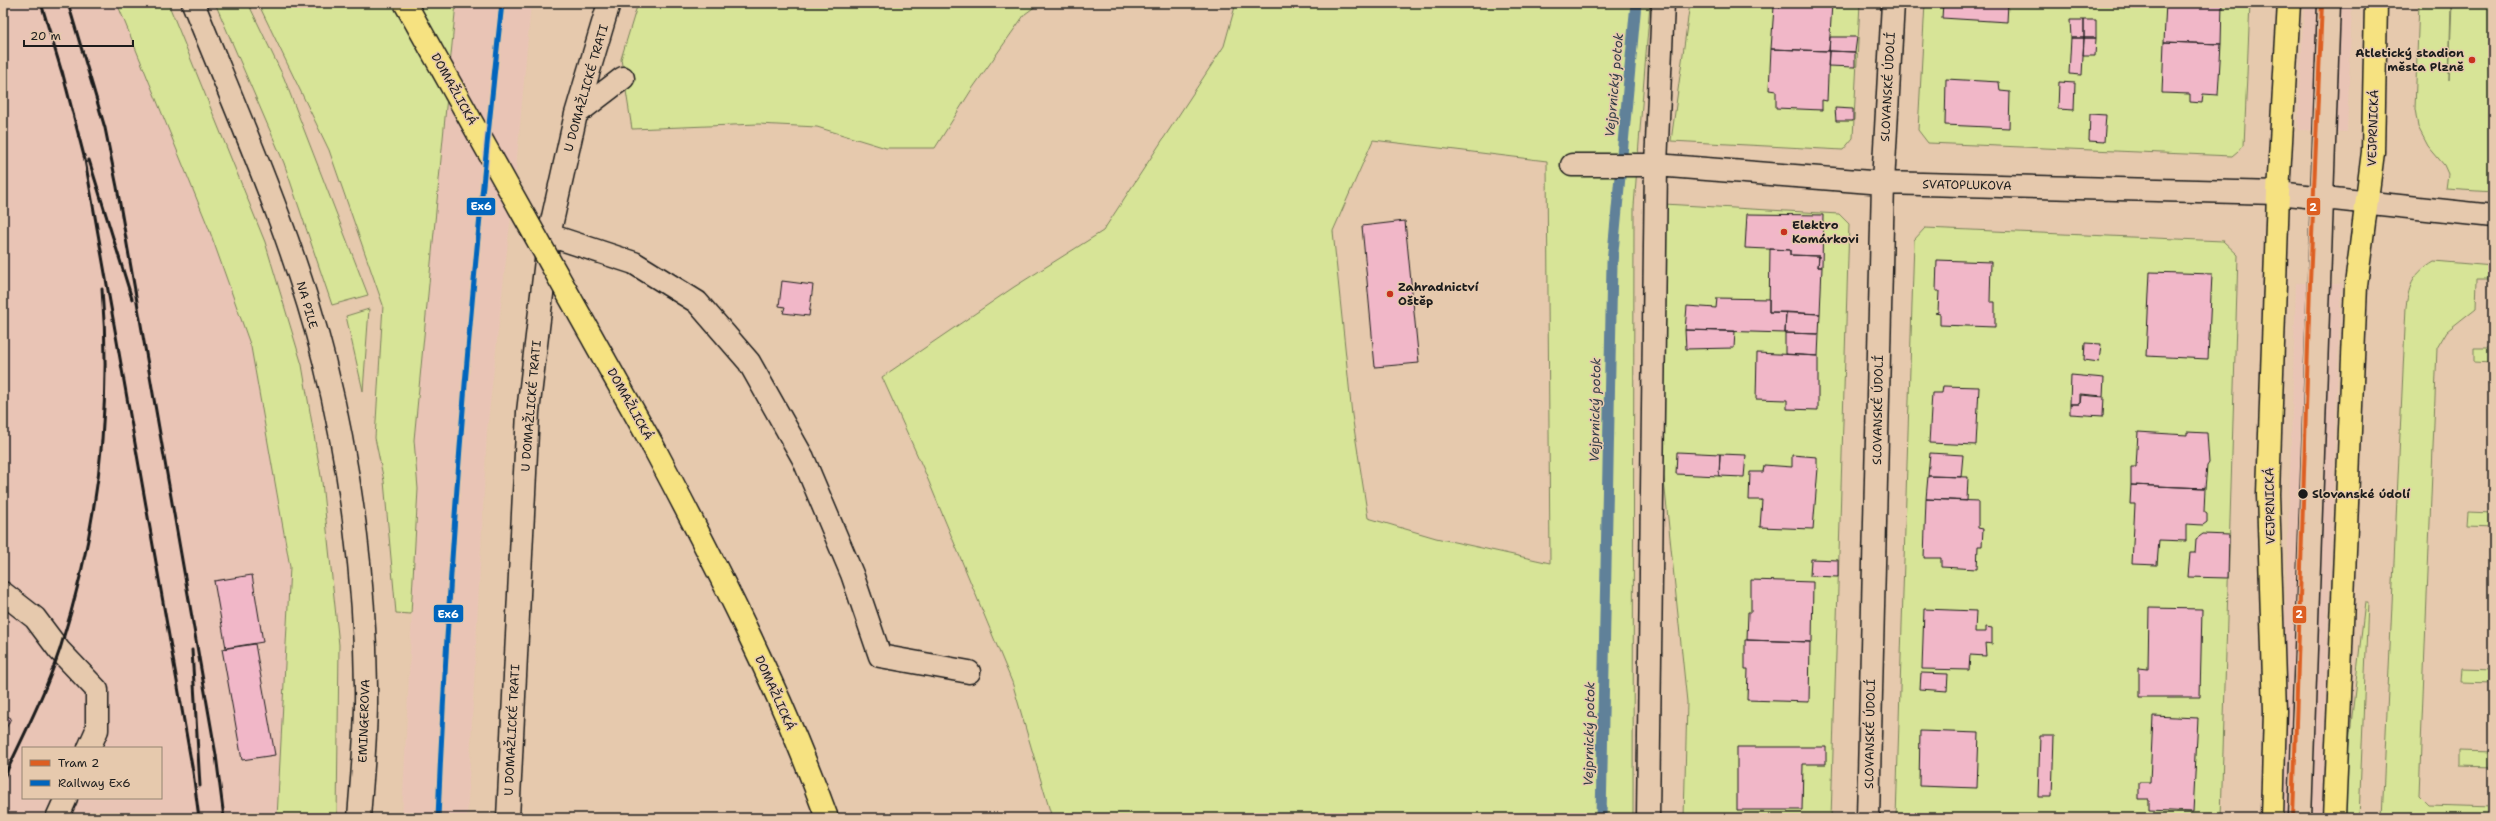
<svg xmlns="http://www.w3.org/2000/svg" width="2496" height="821" viewBox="0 0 2496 821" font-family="'Shantell Sans',sans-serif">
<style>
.built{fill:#e9c4b5;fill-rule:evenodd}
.green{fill:#d7e497;stroke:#7a805a;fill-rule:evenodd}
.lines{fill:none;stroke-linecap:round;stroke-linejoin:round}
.stream{stroke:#618199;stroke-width:11}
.building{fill:#f1b7c8;stroke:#1c1c1c}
.minor-casing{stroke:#1c1c1c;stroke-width:25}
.major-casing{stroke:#1c1c1c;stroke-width:25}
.minor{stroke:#e6c9ad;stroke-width:22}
.major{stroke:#f6e281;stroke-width:22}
.rail{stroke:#1c1c1c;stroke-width:3}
.major-bridge-casing{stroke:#1c1c1c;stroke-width:25;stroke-linecap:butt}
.major-bridge{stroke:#f6e281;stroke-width:22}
.rail-1-casing{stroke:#e6c9ad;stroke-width:8}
.rail-1{stroke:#0065bd;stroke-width:5}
.tram-1-casing{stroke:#e6c9ad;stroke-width:7}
.tram-1{stroke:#dd5e21;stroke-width:4}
.poi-dot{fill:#c8321e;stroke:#e6c9ad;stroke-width:1.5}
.stop-dot{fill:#1c1c1c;stroke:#e6c9ad;stroke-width:1.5}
.labels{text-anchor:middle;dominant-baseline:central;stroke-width:3;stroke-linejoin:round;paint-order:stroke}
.poi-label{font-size:12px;font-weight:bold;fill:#1c1c1c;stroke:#e6c9ad;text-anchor:start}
.street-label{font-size:12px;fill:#1c1c1c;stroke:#e6c9ad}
.stop-label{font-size:12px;font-weight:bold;fill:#1c1c1c;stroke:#e6c9ad;text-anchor:start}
.water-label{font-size:13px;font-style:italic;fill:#333e46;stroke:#e6c9ad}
.line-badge{stroke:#e6c9ad;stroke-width:1.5}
.badge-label{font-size:11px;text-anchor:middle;font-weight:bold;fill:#fff}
</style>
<rect width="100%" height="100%" fill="#e6c9ad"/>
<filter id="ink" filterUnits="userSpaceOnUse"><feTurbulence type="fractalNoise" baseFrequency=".025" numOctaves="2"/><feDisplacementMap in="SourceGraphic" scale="8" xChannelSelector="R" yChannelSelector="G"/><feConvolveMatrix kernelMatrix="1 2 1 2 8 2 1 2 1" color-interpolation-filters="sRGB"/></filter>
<g filter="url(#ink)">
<!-- built -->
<path class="built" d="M 3,3 L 117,3 L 209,229 L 251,347 L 290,567 L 277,818 L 3,818 ZM 23,748 L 161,748 L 161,798 L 23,798 Z
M 456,3 L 531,3 L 516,169 L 487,431 L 467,818 L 402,818 L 418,489 L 414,440 Z
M 2304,3 L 2352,3 L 2347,132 L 2298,130 Z
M 2296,283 L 2341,284 L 2321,818 L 2279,818 Z"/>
<!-- green -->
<path class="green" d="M 117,3 L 168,3 L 265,242 L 302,365 L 322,482 L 339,645 L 337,818 L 277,818 L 290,567 L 251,347 L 209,229 Z
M 215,3 L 248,3 L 284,78 L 368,295 L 332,305 L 284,163 Z
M 258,3 L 456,3 L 414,440 L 418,489 L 411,614 L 396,613 L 384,481 L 375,438 L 383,305 L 329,150 Z
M 638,3 L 1040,3 L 1025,14 L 972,89 L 935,148 L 886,148 L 817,127 L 758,124 L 632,129 L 621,59 Z
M 1236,3 L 1650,3 L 1634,206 L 1633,818 L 1052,818 L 1012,682 L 924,470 L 882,377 L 1014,287 L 1103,231 L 1224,46 ZM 1373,140 L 1547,161 L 1550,563 L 1436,538 L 1368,518 L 1352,415 L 1333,231 Z
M 1690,3 L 1860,3 L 1853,138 L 1843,150 L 1671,141 Z
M 1925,3 L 2250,3 L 2244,146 L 2232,156 L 1928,143 L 1918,130 Z
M 2419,3 L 2451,3 L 2449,80 L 2452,3 L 2493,3 L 2493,192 L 2446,189 L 2448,174 L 2444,165 L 2428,146 L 2418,127 L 2415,109 Z
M 1664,204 L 1839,214 L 1849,224 L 1831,818 L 1684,818 L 1687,702 L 1661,451 Z
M 1925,228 L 2223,241 L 2238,255 L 2221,818 L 1896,818 L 1914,240 Z
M 2434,261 L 2493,266 L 2493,279 L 2477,279 L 2476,308 L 2447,331 L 2437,348 L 2419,795 L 2429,805 L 2493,807 L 2493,818 L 2382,818 L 2406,307 C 2409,284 2414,273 2434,261 Z
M 369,309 L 363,391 L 346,316 Z
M 2474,348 L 2493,348 L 2493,363 L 2474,362 Z
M 2468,512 L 2493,513 L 2493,527 L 2467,526 Z
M 2365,602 L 2368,602 L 2359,818 L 2343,818 L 2347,760 Z
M 2462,669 L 2493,670 L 2493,683 L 2461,682 Z
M 2459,751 L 2493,752 L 2493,767 L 2459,766 Z"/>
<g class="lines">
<!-- stream -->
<path class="stream" d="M 1601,818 L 1612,263 L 1636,3"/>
</g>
<!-- building -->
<path class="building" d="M 1781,3 L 1832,3 L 1829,51 L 1771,49 L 1774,7 L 1781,7 Z
M 1943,3 L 2008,3 L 2007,22 L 1942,18 Z
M 2166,3 L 2222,3 L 2221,44 L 2164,42 Z
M 2070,20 L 2084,20 L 2084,38 L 2071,38 Z
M 2084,20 L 2096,20 L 2096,38 L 2084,38 Z
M 1830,37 L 1857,37 L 1855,52 L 1829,51 Z
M 2071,38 L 2084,38 L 2082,75 L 2069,74 Z
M 2084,38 L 2096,38 L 2095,56 L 2083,56 Z
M 2164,42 L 2221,44 L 2218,95 L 2203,94 L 2202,103 L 2190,102 L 2190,94 L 2162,93 Z
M 1771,49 L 1829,51 L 1827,101 L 1822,100 L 1822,110 L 1776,108 L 1776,91 L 1769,90 Z
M 1829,51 L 1855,52 L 1855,67 L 1828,66 Z
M 1946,79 L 1999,82 L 2000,91 L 2010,92 L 2009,128 L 1945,125 Z
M 2059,82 L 2075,83 L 2074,110 L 2058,109 Z
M 1835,108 L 1853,109 L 1853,121 L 1836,121 Z
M 2090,114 L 2106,115 L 2104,142 L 2089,141 Z
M 1747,214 L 1823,215 L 1822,267 L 1818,267 L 1819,256 L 1790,255 L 1790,250 L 1745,248 Z
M 1405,221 L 1419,363 L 1375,367 L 1362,226 Z
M 1770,249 L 1790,250 L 1790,255 L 1819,256 L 1818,267 L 1822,267 L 1820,314 L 1769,312 Z
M 1937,260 L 1991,262 L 1990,302 L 1995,302 L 1995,327 L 1940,325 L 1940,314 L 1935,313 L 1938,312 L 1939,291 L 1936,291 Z
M 2150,272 L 2212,274 L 2208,359 L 2146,356 Z
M 782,281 L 813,285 L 809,316 L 783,313 L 785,307 L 779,306 Z
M 1717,298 L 1769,299 L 1769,312 L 1786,312 L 1785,333 L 1685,330 L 1687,306 L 1716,308 Z
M 1786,312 L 1820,314 L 1819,334 L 1785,333 Z
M 1685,330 L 1735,331 L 1734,348 L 1686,349 Z
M 1785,333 L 1819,334 L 1818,356 L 1785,354 Z
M 2085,343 L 2101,344 L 2099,362 L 2084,360 Z
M 1757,353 L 1818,356 L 1818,410 L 1787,409 L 1787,400 L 1756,399 Z
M 2071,375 L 2104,378 L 2103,396 L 2080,394 L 2080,404 L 2070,404 Z
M 1943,386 L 1979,387 L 1976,445 L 1929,443 L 1932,393 L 1942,393 Z
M 2081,395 L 2104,397 L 2103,416 L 2070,414 L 2070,404 L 2080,404 Z
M 2138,432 L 2187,435 L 2187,432 L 2207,433 L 2209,463 L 2207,466 L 2205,488 L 2131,485 L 2131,467 L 2136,467 Z
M 1677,452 L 1720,454 L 1719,476 L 1676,474 Z
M 1930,453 L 1963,455 L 1961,477 L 1928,476 Z
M 1720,454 L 1746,455 L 1744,477 L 1719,476 Z
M 1792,455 L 1817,457 L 1817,468 L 1818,468 L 1813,529 L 1760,527 L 1762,500 L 1749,500 L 1750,472 L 1763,472 L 1764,465 L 1792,467 Z
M 1928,476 L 1968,477 L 1967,501 L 1926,499 Z
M 2131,485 L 2205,488 L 2204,512 L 2207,514 L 2207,522 L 2203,525 L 2186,524 L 2186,541 L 2159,540 L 2157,565 L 2132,564 L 2135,504 L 2130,504 Z
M 1926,499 L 1978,501 L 1978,528 L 1983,529 L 1982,546 L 1978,546 L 1977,569 L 1941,567 L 1941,558 L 1924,558 Z
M 2203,534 L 2229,535 L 2228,578 L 2188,577 L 2190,553 L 2195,553 L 2196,539 Z
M 1811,559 L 1838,560 L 1838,577 L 1810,576 Z
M 252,575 L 263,642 L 226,648 L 214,581 Z
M 1751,580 L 1813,582 L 1812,642 L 1747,640 L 1748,612 L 1751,612 Z
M 2149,608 L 2202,609 L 2200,697 L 2139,697 L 2139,668 L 2148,669 Z
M 1924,609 L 1976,611 L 1975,632 L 1986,632 L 1986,627 L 1992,628 L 1992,644 L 1985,643 L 1986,656 L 1970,655 L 1969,670 L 1922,669 Z
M 1745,640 L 1810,642 L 1809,702 L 1747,700 L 1748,669 L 1745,669 Z
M 255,644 L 275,755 L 242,760 L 222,649 Z
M 1921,673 L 1948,674 L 1947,691 L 1920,689 Z
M 3,714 L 11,718 L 3,735 Z
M 2153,716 L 2198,718 L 2193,812 L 2149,810 L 2149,799 L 2139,799 L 2139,782 L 2150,782 Z
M 1920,731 L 1979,733 L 1977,788 L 1919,786 Z
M 2040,736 L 2054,736 L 2052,797 L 2038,797 Z
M 1737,747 L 1826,747 L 1826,764 L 1803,764 L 1802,810 L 1737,810 Z"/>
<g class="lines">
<defs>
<path id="minor" d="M 193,3 C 240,120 293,237 324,360 C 350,464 365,580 366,687 C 367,731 362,775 359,818
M 576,114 L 623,78
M 1572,165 L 1656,165 L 1883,183 L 2278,193 L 2493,216
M 549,235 L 634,263 L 697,302 L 749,362 L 803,458 L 852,574 L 880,656 L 969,672
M 3,593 L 35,618 L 59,650 L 97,690 L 97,730 L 89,748
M 57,818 L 66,798
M 508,818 L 528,412 L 549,235 L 576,114 L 609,3
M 1648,818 L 1656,165 L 1663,3
M 1868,818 L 1883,183 L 1893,3
M 2300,818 L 2329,3"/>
<path id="major" d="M 653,446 C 717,567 780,689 827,818
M 2272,818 L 2275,711 L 2268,494 L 2278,193 L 2289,3
M 2334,818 L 2356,285 L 2373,152 L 2376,3"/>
</defs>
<!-- minor casing -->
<use href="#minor" class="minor-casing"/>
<!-- major casing -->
<use href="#major" class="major-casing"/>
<!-- minor -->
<use href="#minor" class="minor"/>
<!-- major -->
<use href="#major" class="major"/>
<!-- rail -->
<path class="rail" d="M 41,3 L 63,76
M 68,3 L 105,128 L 117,187 L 216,755 L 224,818
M 62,71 L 85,160 L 193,772 L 199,818
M 89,160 L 132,299
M 192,650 L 200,786
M 3,779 C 23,737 45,694 60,649 C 97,533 112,410 102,289"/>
<defs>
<path id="major-bridge" d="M 405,3 L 653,446"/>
</defs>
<!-- major-bridge casing -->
<use href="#major-bridge" class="major-bridge-casing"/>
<!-- major-bridge -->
<use href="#major-bridge" class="major-bridge"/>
<defs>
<path id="rail-1" d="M 438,818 C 449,545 472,274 502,3"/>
</defs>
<!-- rail-1 casing -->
<use href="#rail-1" class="rail-1-casing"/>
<!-- rail-1 -->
<use href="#rail-1" class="rail-1"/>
<defs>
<path id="tram-1" d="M 2293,818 L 2310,283 L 2322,3"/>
</defs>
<!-- tram-1 casing -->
<use href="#tram-1" class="tram-1-casing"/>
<!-- tram-1 -->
<use href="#tram-1" class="tram-1"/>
</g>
</g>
<!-- markers -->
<g class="poi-dot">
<circle cx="2472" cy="60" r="4"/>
<circle cx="1784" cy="232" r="4"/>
<circle cx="1390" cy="294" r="4"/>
</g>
<circle class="stop-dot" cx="2303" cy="494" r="5.5"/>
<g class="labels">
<!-- poi labels -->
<g class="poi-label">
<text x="2464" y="53" text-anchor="end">Atletický stadion<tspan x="2464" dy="14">města Plzně</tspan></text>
<text x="1792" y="225">Elektro<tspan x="1792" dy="14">Komárkovi</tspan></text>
<text x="1398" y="287">Zahradnictví<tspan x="1398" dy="14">Oštěp</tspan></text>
</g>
<!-- street labels -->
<g class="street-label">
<text transform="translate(1888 87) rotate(-87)">SLOVANSKÉ ÚDOLÍ</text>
<text transform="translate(586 88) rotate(-74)">U DOMAŽLICKÉ TRATI</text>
<text transform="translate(454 89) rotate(61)">DOMAŽLICKÁ</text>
<text transform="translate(2373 128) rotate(-88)">VEJPRNICKÁ</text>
<text transform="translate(1967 185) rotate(1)">SVATOPLUKOVA</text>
<text transform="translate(307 305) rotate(74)">NA PILE</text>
<text transform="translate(630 404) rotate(61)">DOMAŽLICKÁ</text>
<text transform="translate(531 406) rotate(-85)">U DOMAŽLICKÉ TRATI</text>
<text transform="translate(1878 410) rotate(-89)">SLOVANSKÉ ÚDOLÍ</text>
<text transform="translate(2270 506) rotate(-91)">VEJPRNICKÁ</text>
<text transform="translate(775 693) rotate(66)">DOMAŽLICKÁ</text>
<text transform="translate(364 721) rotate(-88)">EMINGEROVA</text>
<text transform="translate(512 730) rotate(-87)">U DOMAŽLICKÉ TRATI</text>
<text transform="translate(1870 734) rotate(-89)">SLOVANSKÉ ÚDOLÍ</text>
</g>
<!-- stop labels -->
<g class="stop-label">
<text x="2312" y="494">Slovanské údolí</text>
</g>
<!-- water labels -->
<g class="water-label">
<text transform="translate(1614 85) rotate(-85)">Vejprnický potok</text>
<text transform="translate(1595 410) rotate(-89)">Vejprnický potok</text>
<text transform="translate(1589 734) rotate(-89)">Vejprnický potok</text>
</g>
</g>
<g class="line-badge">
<rect x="466" y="197" width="30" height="19" rx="4" fill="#0065bd"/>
<rect x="2306" y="197" width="15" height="19" rx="4" fill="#dd5e21"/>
<rect x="433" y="604" width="31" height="19" rx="4" fill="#0065bd"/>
<rect x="2292" y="605" width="15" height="19" rx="4" fill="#dd5e21"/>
</g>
<g class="badge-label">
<text x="481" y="210">Ex6</text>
<text x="2313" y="211">2</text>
<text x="448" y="618">Ex6</text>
<text x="2299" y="618">2</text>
</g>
<!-- margin -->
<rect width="2496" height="821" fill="none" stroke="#e6c9ad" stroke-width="16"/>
<rect x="8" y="8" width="2480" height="805" fill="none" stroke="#1c1c1c" stroke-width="1.5" filter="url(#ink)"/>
<!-- legend -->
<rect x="22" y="747" width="140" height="52" fill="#e6c9ad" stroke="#958473"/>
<rect x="30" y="760" width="20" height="6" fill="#dd5e21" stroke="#958473"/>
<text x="58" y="767" font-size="12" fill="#1c1c1c">Tram 2</text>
<rect x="30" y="780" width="20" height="6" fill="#0065bd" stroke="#958473"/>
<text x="58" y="787" font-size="12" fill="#1c1c1c">Railway Ex6</text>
<!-- scale -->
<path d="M24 40v6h109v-6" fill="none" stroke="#1c1c1c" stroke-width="2"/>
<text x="30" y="40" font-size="12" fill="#1c1c1c" stroke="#e6c9ad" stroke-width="3" paint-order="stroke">20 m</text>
</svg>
